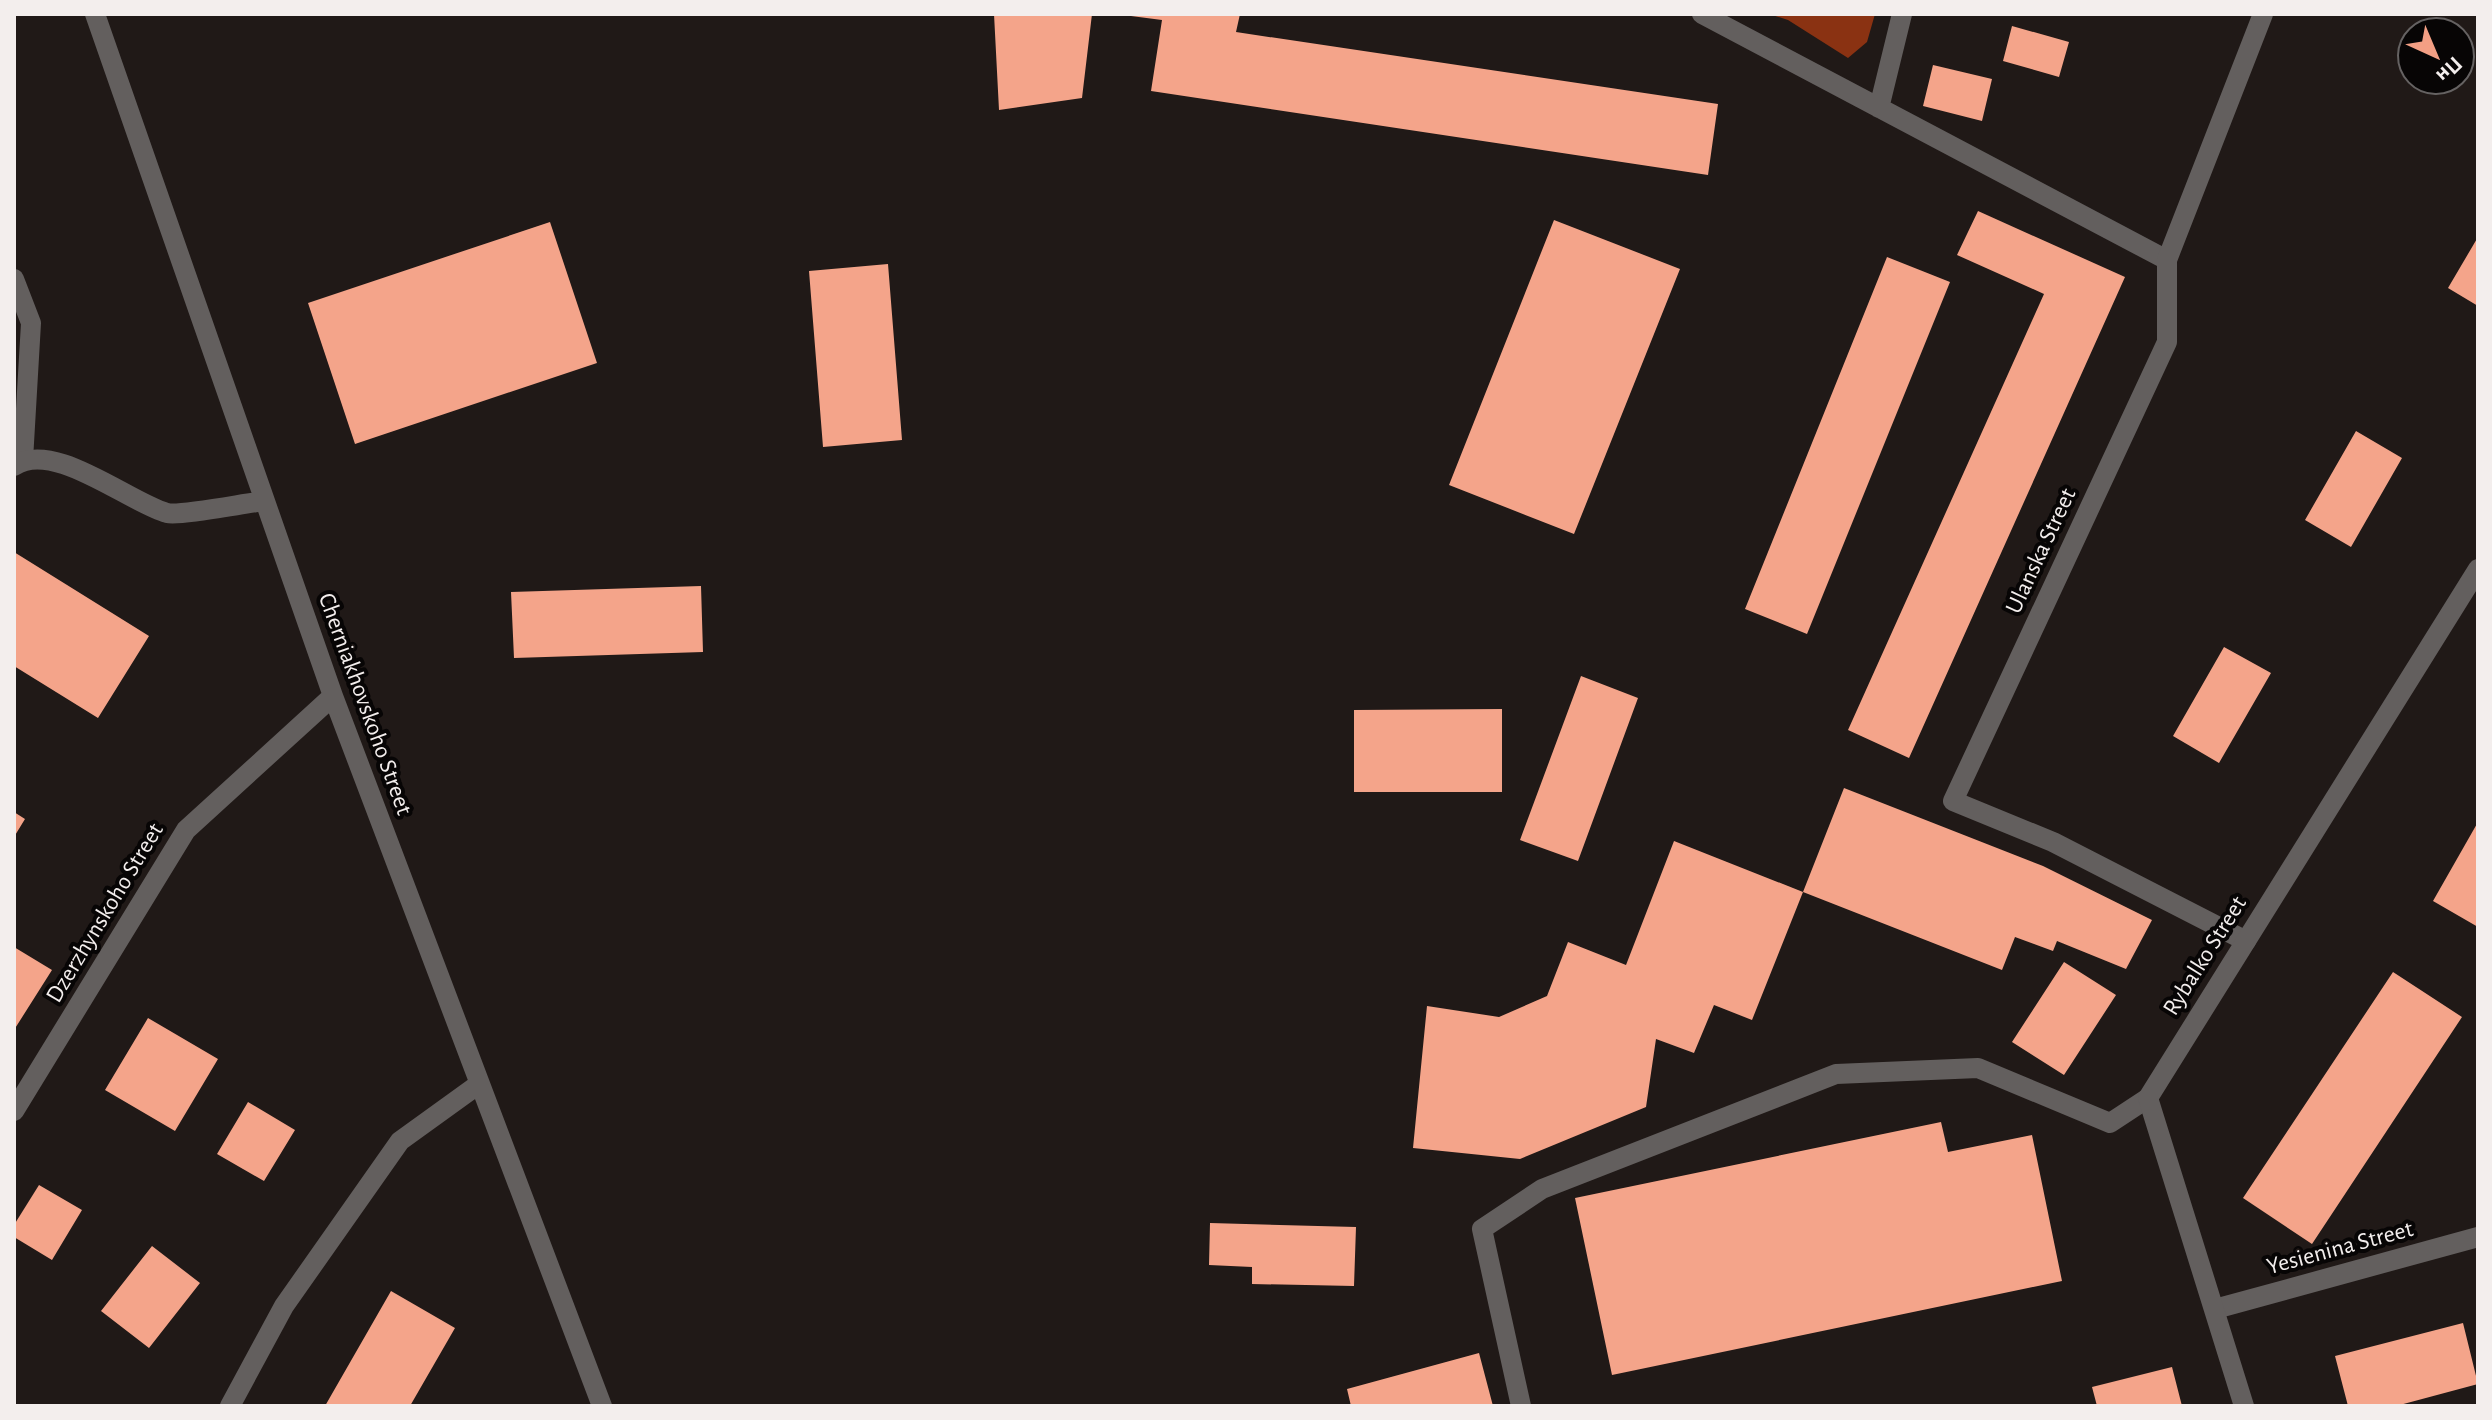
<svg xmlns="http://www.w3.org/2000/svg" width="2492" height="1420" viewBox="0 0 2492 1420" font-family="'Alegreya Sans',sans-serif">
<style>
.forest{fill:#8a3212}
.building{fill:#f4a48a}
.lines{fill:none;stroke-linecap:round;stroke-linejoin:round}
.service{stroke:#635f5e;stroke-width:20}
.minor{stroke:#635f5e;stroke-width:20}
.tertiary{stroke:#635f5e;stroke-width:20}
.labels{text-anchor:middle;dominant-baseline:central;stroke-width:8;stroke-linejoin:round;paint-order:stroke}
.street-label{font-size:24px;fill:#f3eeed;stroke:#070505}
</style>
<rect width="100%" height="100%" fill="#201917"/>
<!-- forest -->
<path class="forest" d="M 1769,14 L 1875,14 L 1867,42 L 1848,58 L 1788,20 Z"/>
<!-- building -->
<path class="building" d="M 994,14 L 1092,14 L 1082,98 L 999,110 Z
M 1131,14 L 1240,14 L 1236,32 L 1718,104 L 1708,175 L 1151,91 L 1162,20 L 1131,16 Z
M 2012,26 L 2069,42 L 2059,77 L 2003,61 Z
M 1933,65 L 1992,79 L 1982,121 L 1923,106 Z
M 1978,211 L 2125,277 L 1909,758 L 1848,730 L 2044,294 L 1957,255 Z
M 1554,220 L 1680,269 L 1574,534 L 1449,485 Z
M 550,222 L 597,363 L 355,444 L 308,303 Z
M 2478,237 L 2478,306 L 2448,288 Z
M 1887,257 L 1950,282 L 1807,634 L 1745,609 Z
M 888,264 L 902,440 L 823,447 L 809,271 Z
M 2356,431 L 2402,458 L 2351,547 L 2305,520 Z
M 14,552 L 149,636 L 98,718 L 14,666 Z
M 701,586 L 703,652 L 514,658 L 511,592 Z
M 2224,647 L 2271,673 L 2219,763 L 2173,736 Z
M 1581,676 L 1638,698 L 1578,861 L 1520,840 Z
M 1502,709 L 1502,792 L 1354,792 L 1354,710 Z
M 1844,788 L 2043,866 L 2152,920 L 2126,969 L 2057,941 L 2053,951 L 2015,937 L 2002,970 L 1803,892 Z
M 14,812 L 25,819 L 14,837 Z
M 2478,822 L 2478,927 L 2433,901 Z
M 1674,841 L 1803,892 L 1752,1020 L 1714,1005 L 1694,1053 L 1656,1039 L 1646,1107 L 1520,1159 L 1413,1148 L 1427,1006 L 1499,1017 L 1547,996 L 1568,942 L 1626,965 Z
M 14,947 L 52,970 L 14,1030 Z
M 2064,962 L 2116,995 L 2064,1075 L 2012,1042 Z
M 2393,972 L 2462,1017 L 2312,1244 L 2243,1198 Z
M 148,1018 L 218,1059 L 175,1131 L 105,1090 Z
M 248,1102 L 295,1130 L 264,1181 L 217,1154 Z
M 1941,1122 L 1948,1152 L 2032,1135 L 2062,1281 L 1612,1375 L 1575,1198 Z
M 39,1185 L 82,1210 L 52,1260 L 14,1237 L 14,1225 Z
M 1210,1223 L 1356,1227 L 1354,1286 L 1252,1284 L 1252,1267 L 1209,1265 Z
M 152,1246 L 200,1283 L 149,1348 L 101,1311 Z
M 391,1291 L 455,1328 L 410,1406 L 325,1406 Z
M 2463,1323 L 2478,1384 L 2396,1406 L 2348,1406 L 2335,1356 Z
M 1479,1353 L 1493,1406 L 1351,1406 L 1347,1389 Z
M 2172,1367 L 2182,1406 L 2097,1406 L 2092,1387 Z"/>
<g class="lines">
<!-- service -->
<path class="service" d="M 1702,14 L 2167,260
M 1879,108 L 1902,14
M 14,279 L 31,323 L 23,460
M 1521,1406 L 1482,1229 L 1542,1189 L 1836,1074 L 1978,1068 L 2110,1123 L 2148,1098"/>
<!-- minor -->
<path class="minor" d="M 95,14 L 333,696 L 602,1406
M 14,466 C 53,439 128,502 167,513 C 180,516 246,503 265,501
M 2246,941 L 2053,842 L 1953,801 L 2167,342 L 2167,260 L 2263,14
M 14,1111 L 186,830 L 333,696
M 2215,1309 L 2478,1237
M 230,1406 L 284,1306 L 400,1141 L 479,1084"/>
<!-- tertiary -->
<path class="tertiary" d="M 2244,1406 L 2148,1098 L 2478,569"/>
</g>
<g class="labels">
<!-- street labels -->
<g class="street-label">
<text transform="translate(2041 551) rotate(-65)">Ulanska Street</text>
<text transform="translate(365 704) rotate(70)">Cherniakhovskoho Street</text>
<text transform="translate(105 913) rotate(-59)">Dzerzhynskoho Street</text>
<text transform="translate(2205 956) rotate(-58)">Rybalko Street</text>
<text transform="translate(2340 1248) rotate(-15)">Yesienina Street</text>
</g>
</g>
<!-- border -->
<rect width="2492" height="1420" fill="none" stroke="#f3eeed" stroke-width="32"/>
<!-- north arrow -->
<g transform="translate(2436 56) rotate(136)"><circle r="38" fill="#070505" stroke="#656262" stroke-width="2"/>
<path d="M0-6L14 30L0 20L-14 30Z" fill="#f39f84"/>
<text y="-12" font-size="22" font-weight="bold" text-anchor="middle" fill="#f3eeed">Пн</text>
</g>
</svg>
